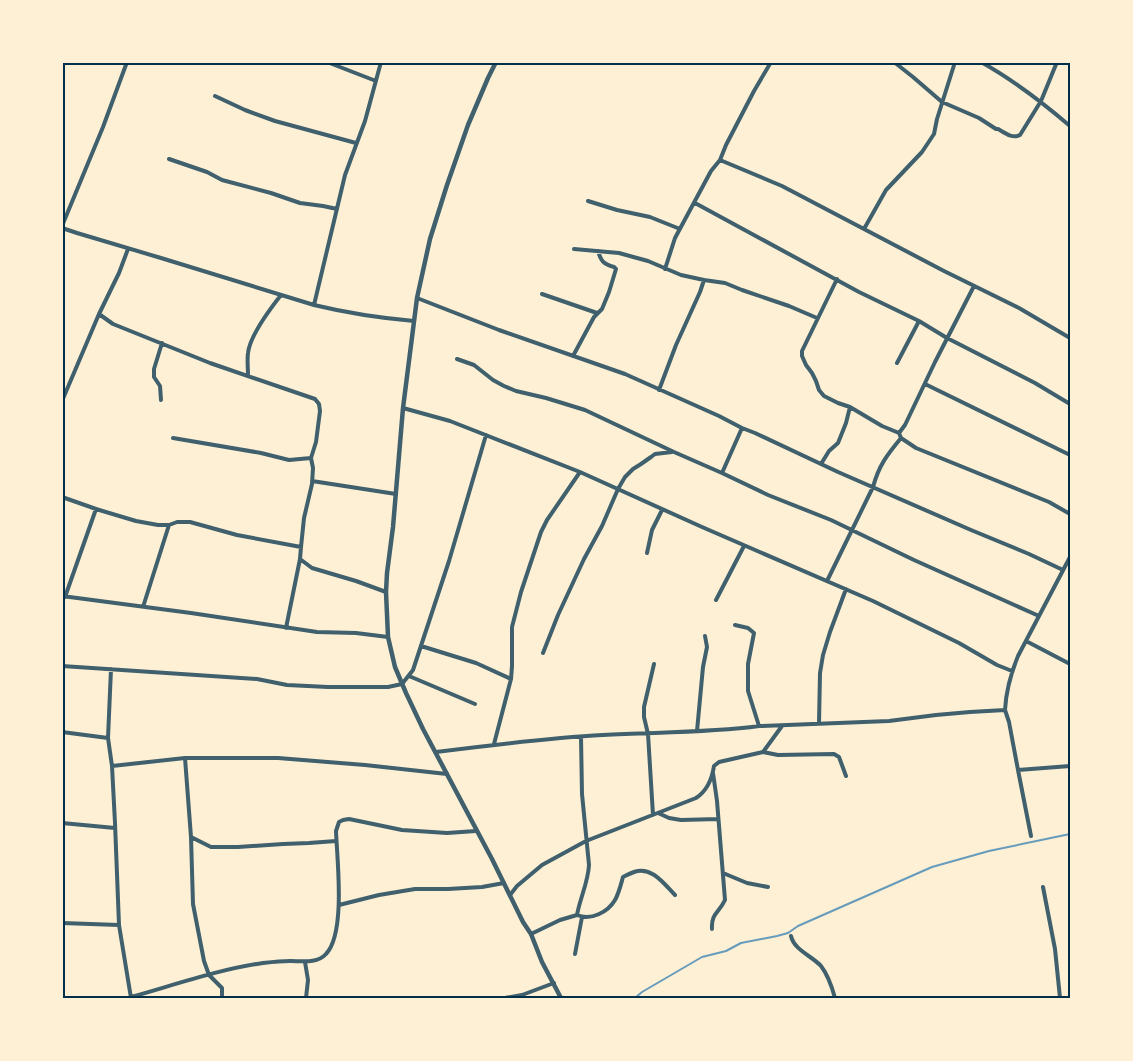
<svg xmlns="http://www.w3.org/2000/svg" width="1133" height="1061" viewBox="0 0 1133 1061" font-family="'PT Sans',sans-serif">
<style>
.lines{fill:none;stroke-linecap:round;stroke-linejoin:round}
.stream{stroke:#669bbc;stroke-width:2}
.minor{stroke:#3f606c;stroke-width:4}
.tertiary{stroke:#3f606c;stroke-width:4.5}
.neatline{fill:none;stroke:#003049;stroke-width:2}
</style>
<rect width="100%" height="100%" fill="#fdf0d5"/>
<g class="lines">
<!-- stream -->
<path class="stream" d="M 635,998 L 642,992 L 702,957 L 726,951 L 741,943 L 777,936 L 788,933 L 798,926 L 932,867 L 989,851 L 1070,834"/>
<!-- minor -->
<path class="minor" d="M 327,62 L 376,81
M 894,62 L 913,77 L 942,102 L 979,118 L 996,129 L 998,129 C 1005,133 1012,139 1020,135 L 1041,101 L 1057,62
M 981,62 C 1015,81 1042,102 1070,126
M 215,96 L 245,110 L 275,121 L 356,143
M 169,159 L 207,172 L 222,180 L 271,193 L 300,203 L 323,206 L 337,209
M 720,160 L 782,186 L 944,271 L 1019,308 L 1070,338
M 588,201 L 617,210 L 650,217 L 680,229
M 695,203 L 859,292 L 919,321 L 947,338 L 1035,383 L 1070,404
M 62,226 L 103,127 L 127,62
M 62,228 L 77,233 L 161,258 L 314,305 C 347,313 380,318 414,321
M 864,229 L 886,190 L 922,152 L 934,134 L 937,119 L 955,62
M 574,249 L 619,253 L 648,261 L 681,275 L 704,280 L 700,292 L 676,345 L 659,390
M 665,269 L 675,238 L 711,171 L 720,160 L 726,145 L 754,91 L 771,62
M 837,279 L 802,351 L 802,356 L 806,365 L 812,373 L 816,381 L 819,390 L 824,396 L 838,403 L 850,407 L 882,426 L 899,433 L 901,438 L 916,448 L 1049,502 L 1070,514
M 704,280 L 725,283 L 742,290 L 789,306 L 817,318
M 542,294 L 597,313
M 417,298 L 499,330 L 625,374 L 719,416 L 742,428 L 755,433 L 838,472 L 971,530 L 1029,554 L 1063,570
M 314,305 L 345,175 L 365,121 L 381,62
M 99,314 L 113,324 L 210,363 L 315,399 L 319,404 L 320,411 L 316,442 L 311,458 L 313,468 L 312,484 L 304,518 L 301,547
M 573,356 L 594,317 L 602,309 L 609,292 L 616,269 L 614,267 C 603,264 601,261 598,251
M 457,359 L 474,365 L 493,380 L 504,386 L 516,391 L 546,398 L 585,410 L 674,452 L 722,473 L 768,495 L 831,520 L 914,560 L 1039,616
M 897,363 L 919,321
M 248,376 C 248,368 247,360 248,353 C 250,335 270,309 281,295
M 925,384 L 1070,455
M 161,400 L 160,386 L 154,377 L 154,369 L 162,343
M 62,401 L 99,314 L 119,273 L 128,249
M 403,408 L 450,421 L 580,472 L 702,527 L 873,601 L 959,643 L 997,665 L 1012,671
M 899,433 L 905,425 L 935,362 L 974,286
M 173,438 L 261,453 L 289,460 L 311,458
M 821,464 L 829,451 L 838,443 L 846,423 L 850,407
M 722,473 L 742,428
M 312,481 L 396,494
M 62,497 L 96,509 L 136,521 L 158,525 L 169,525 L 177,522 L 190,522 L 237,535 L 301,547 L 300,559 L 312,568 L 356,581 L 386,592
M 647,553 L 652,530 L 662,510
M 827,581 L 873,487 C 879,465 887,455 901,438
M 62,596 L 191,613 L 317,632 L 356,633 L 388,637
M 65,597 L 96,509
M 716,600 L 744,546
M 143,607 L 169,525
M 735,625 L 748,628 L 754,633 L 748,664 L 748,691 L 759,726
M 286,628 L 300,559
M 1026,641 L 1070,664
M 421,646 L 476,663 L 511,679
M 543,653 L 558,615 L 584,559 L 602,526 L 618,489 L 625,477 L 633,469 L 641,464 L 651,457 L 655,454 L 672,452
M 62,666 L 257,679 L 287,685 L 328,687 L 388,687 L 402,684 L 413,670 L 449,561 L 486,435
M 111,669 L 108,738 L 112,766 L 115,823 L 119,925 L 131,998
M 409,676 L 475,704
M 1005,710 C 1006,691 1011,673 1018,656 L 1070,557
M 819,723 L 820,673 L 823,655 L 830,632 L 846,589
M 697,731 L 703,667 L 707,647 L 705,636
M 62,732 L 108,738
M 494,744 L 511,679 L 512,666 L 512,627 L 521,592 L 541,532 L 547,520 L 580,472
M 436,752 C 491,745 547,738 603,735 C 655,732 707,733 759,726 L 889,721 L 936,715 L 970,712 L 1005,710 L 1009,722 L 1018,770 L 1070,766
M 763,752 L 782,726
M 185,758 L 191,837 L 193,904 L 204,961 L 209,975 L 222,988 L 222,998
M 112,766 L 185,758 L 278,758 L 365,765 L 447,774
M 1018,770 L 1031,836
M 658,813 L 669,818 L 681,820 L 718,819
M 653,815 L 648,734 L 644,717 L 644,707 L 654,664
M 62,823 L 115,828
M 191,837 L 211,847 L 238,847 L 283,844 L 309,843 L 336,841
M 723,873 L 747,883 L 768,887
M 1043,887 L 1055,949 L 1060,998
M 510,895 L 517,886 L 542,865 L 586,841 L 696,798 C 707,791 712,779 714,766 L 719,762 L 763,752 L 778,755 L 834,754 L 839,757 L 846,776
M 339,905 L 379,895 L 415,889 L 448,889 L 482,887 L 504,883
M 577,915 C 591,921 608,912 615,900 C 619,893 621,884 623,877 C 627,875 631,873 634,872 C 652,866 664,884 675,895
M 62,923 L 119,925
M 712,929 C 711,913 719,913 725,900 L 717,801 L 713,773
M 531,934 L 560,920 L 577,915 C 580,898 588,883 589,865 L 582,794 L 581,737
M 791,936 C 794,950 812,956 821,966 C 828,975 832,987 835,998
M 575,954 L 582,917
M 305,962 L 308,980 L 306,998
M 131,997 C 174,985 220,969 263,963 C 272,962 281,961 290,961 C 302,961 317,964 326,954 C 346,933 337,859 336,831 L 339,822 L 343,820 L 349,819 L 402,830 L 447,833 L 476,831
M 505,998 L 522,995 L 554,983"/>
<!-- tertiary -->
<path class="tertiary" d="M 496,62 L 488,78 L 468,125 L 447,185 L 430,239 L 417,298 L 403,408 L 393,527 L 387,573 L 386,592 L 388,637 L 395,667 L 406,693 L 423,729 L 492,859 L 523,922 L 531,934 L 542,962 L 561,998"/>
</g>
<!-- border -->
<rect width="1133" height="1061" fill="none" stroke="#fdf0d5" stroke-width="128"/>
<rect x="64" y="64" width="1005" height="933" class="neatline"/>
</svg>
